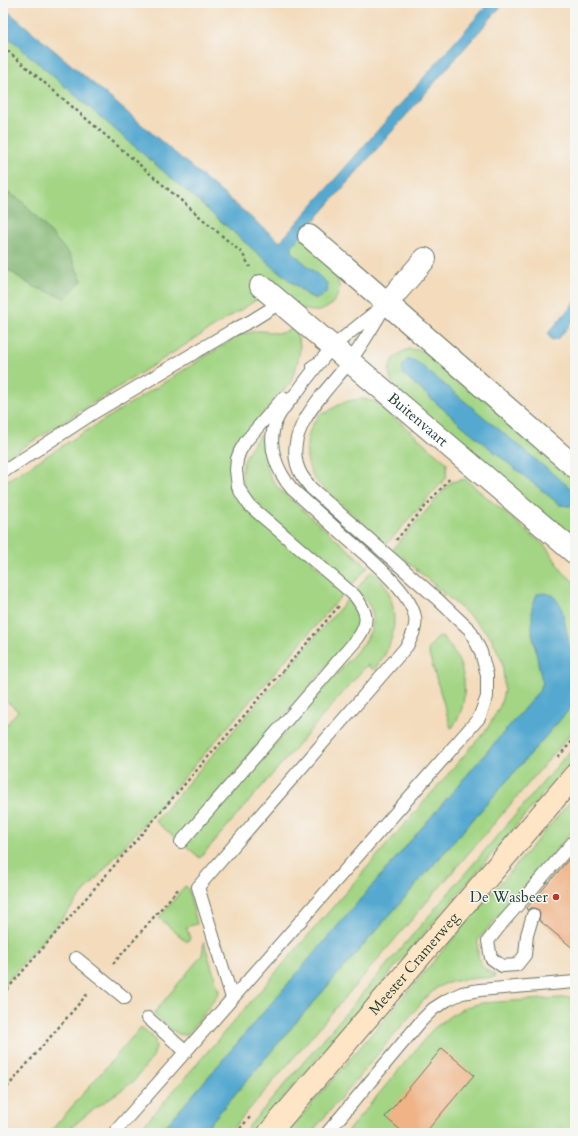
<svg xmlns="http://www.w3.org/2000/svg" width="578" height="1136" viewBox="0 0 578 1136" font-family="Cardo,serif">
<style>
.green{fill:#a3d584;stroke:#61895c}
.forest{fill:#82b672;stroke:#507a53}
.water{fill:#54a9d0;stroke:#3a7382}
.building{fill:#efb386}
.lines{fill:none;stroke-linecap:round;stroke-linejoin:round}
.lane-casing{stroke:#697463;stroke-width:14}
.street-casing{stroke:#697463;stroke-width:24}
.secondary-casing{stroke:#697463;stroke-width:24}
.path{stroke:#697463;stroke-width:2.5;stroke-dasharray:3 3;stroke-linecap:butt}
.lane{stroke:#fff;stroke-width:12}
.street{stroke:#fff;stroke-width:22}
.secondary{stroke:#fde5c5;stroke-width:22}
.poi-dot{fill:#c8321e;stroke:#f6f6f2;stroke-width:1.5}
.labels{text-anchor:middle;dominant-baseline:central;stroke-width:3;stroke-linejoin:round;paint-order:stroke}
.street-label{font-size:15px;fill:#1f3d34;stroke:#f6f6f2}
.poi-label{font-size:15px;fill:#1f3d34;stroke:#f6f6f2;text-anchor:end}
</style>
<rect width="100%" height="100%" fill="#f6f6f2"/>
<filter id="ink" filterUnits="userSpaceOnUse"><feTurbulence type="fractalNoise" baseFrequency=".025" numOctaves="2"/><feDisplacementMap in="SourceGraphic" scale="8" xChannelSelector="R" yChannelSelector="G"/><feConvolveMatrix kernelMatrix="1 2 1 2 8 2 1 2 1" color-interpolation-filters="sRGB"/></filter>
<filter id="wash" filterUnits="userSpaceOnUse"><feTurbulence type="fractalNoise" baseFrequency=".012" numOctaves="4" result="noise"/><feDisplacementMap in="SourceGraphic" scale="16" xChannelSelector="R" yChannelSelector="G"/><feGaussianBlur stdDeviation="0.9" result="paint"/><feColorMatrix in="noise" values="0 0 0 0 0 0 0 0 0 0 0 0 0 0 0 0 0 1.4 0 .05"/><feComposite in="paint" operator="in"/></filter>
<g filter="url(#wash)">
<rect width="100%" height="100%" fill="#f3dbbb"/>
<!-- green -->
<path class="green" d="M 3,33 L 191,195 L 272,266 L 307,295 L 316,299 L 327,283 L 292,252 L 291,246 L 306,229 L 333,268 L 331,270 C 337,276 341,285 338,293 C 336,302 328,309 319,311 C 311,312 304,309 297,307 C 285,304 273,301 261,297 L 3,460 L 3,266 L 32,286 L 82,281 L 70,255 L 22,201 L 3,190 Z
M 293,328 L 296,333 L 300,345 L 299,355 L 296,368 L 290,383 L 246,434 L 232,483 L 344,593 L 3,986 L 3,729 L 18,711 L 3,698 L 3,483 L 240,335 C 245,334 251,332 256,331 C 272,330 278,338 293,328 Z
M 409,349 L 421,350 L 429,355 L 432,353 L 575,478 L 575,492 L 413,360 L 403,374 L 465,428 L 560,505 L 570,506 L 575,502 L 575,545 L 398,391 C 396,388 392,384 391,380 C 385,365 396,353 409,349 Z
M 363,399 L 376,402 L 447,463 L 446,478 L 386,545 L 322,487 C 319,484 316,481 314,478 C 304,462 304,437 315,421 C 317,417 320,414 323,411 L 325,414 C 338,404 346,400 363,399 Z
M 260,435 L 266,465 L 270,476 L 278,488 L 368,567 L 351,586 L 256,503 C 233,478 241,459 260,435 Z
M 465,479 L 547,548 L 563,572 L 575,583 L 575,669 L 561,606 L 532,631 L 541,677 L 543,682 L 540,690 L 160,1133 L 137,1133 L 487,729 L 500,706 L 504,691 L 504,679 L 502,661 L 491,637 L 472,618 L 393,549 L 451,482 Z
M 372,570 C 376,575 381,580 385,585 C 397,606 397,633 385,654 C 382,659 378,664 374,670 L 367,665 L 200,858 L 186,846 L 364,643 C 379,620 375,608 356,590 Z
M 348,599 C 363,610 360,625 351,638 L 177,839 L 155,821 Z
M 439,636 C 445,638 448,643 452,649 C 465,667 468,692 460,714 C 458,718 455,723 453,727 L 451,728 L 428,651 L 429,648 Z
M 575,697 L 575,729 L 229,1133 L 202,1133 L 304,1013 L 567,712 L 573,704 Z
M 575,745 L 575,757 L 253,1133 L 243,1133 Z
M 575,796 L 575,828 L 478,940 C 477,958 478,966 495,975 L 495,977 C 477,979 455,978 438,987 C 435,989 432,993 428,995 L 311,1133 L 287,1133 Z
M 185,886 L 188,888 L 197,924 L 186,927 L 190,938 L 187,942 L 159,918 Z
M 204,942 L 219,991 L 218,995 L 189,1033 C 188,1033 184,1035 183,1035 C 175,1035 160,1019 153,1014 L 202,955 Z
M 575,997 L 575,1126 L 569,1133 L 346,1133 L 433,1029 L 450,1016 L 466,1007 L 482,1003 Z
M 141,1027 L 152,1036 L 155,1041 L 156,1047 L 153,1057 L 134,1081 L 86,1115 L 65,1133 L 49,1133 Z"/>
<!-- forest -->
<path class="forest" d="M 3,190 L 22,201 L 70,255 L 82,281 L 65,298 L 32,286 L 3,266 Z"/>
<!-- water -->
<path class="water" d="M 489,3 L 504,3 L 292,246 L 292,252 L 327,283 C 330,291 323,297 316,299 L 308,295 L 272,266 L 191,195 L 3,33 L 3,7 L 280,242 Z
M 575,302 L 575,319 L 558,339 L 552,340 L 548,335 L 549,332 Z
M 408,359 L 413,360 L 417,362 L 575,492 L 575,502 L 570,506 L 560,505 L 465,428 L 403,374 C 401,366 403,364 408,359 Z
M 545,593 L 553,595 L 561,606 L 575,669 L 575,697 L 573,704 L 567,712 L 304,1013 L 202,1133 L 160,1133 L 540,690 L 543,682 L 541,677 L 532,631 L 532,608 L 537,594 Z"/>
<g id="blocks">
<!-- building -->
<path class="building" d="M 575,852 L 575,950 L 539,920 L 540,914 L 538,910 L 535,908 L 531,908 L 528,910 L 526,909 Z
M 442,1048 L 474,1075 L 425,1133 L 404,1133 L 385,1117 Z"/>
</g>
</g>
<g filter="url(#ink)">
<use href="#blocks" fill-opacity="0" stroke="#697463" stroke-width="1"/>
<g class="lines">
<defs>
<path id="lane" d="M 313,366 L 320,362 L 332,347 L 379,309
M 3,472 L 95,412 L 233,330 L 251,321 L 280,303
M 181,842 L 358,638 C 370,621 367,612 355,596 L 250,506 L 243,496 L 238,487 L 236,470 L 237,459 L 240,451 L 246,441 L 283,398
M 533,915 L 527,935 L 525,955 L 517,965 L 502,966 L 491,958 L 488,941 L 503,922 L 575,840
M 76,958 L 125,998
M 232,998 L 198,887 L 407,646 C 412,637 417,627 415,617 C 410,590 363,553 343,535 C 326,520 309,504 292,489 C 277,471 266,445 276,421 C 281,410 290,400 298,391 C 305,381 312,372 320,362
M 148,1018 L 186,1052
M 114,1133 L 479,718 L 487,697 L 487,675 L 481,652 L 470,630 L 435,597 L 311,488 C 308,484 305,480 302,476 C 277,434 327,392 349,362 C 363,345 375,322 387,303
M 327,1133 L 422,1020 L 433,1009 L 447,1000 L 462,993 L 480,990 L 575,982"/>
<g id="street">
<path d="M 309,236 L 350,271 L 575,467"/>
<path id="s1" d="M 261,286 L 575,553"/>
<path d="M 387,303 L 425,259"/>
</g>
<g id="secondary">
<path id="s2" d="M 269,1133 L 575,775"/>
</g>
</defs>
<!-- lane casing -->
<use href="#lane" class="lane-casing"/>
<!-- street casing -->
<use href="#street" class="street-casing"/>
<!-- secondary casing -->
<use href="#secondary" class="secondary-casing"/>
<!-- path -->
<path class="path" d="M 3,47 L 242,253 L 250,267
M 396,540 L 451,477
M 558,757 L 575,738
M 113,964 L 179,888
M 3,994 L 339,606
M 3,1092 L 89,992
M 236,1133 L 251,1116"/>
<!-- lane -->
<use href="#lane" class="lane"/>
<!-- street -->
<use href="#street" class="street"/>
<!-- secondary -->
<use href="#secondary" class="secondary"/>
</g>
</g>
<!-- markers -->
<circle class="poi-dot" cx="556" cy="897" r="4"/>
<g class="labels">
<!-- street labels -->
<g class="street-label">
<text stroke="none"><textPath href="#s1" startOffset="206">Buitenvaart</textPath></text>
<text stroke="none"><textPath href="#s2" startOffset="223">Meester Cramerweg</textPath></text>
</g>
<!-- poi labels -->
<g class="poi-label">
<text x="548" y="897">De Wasbeer</text>
</g>
</g>
<!-- margin -->
<rect width="578" height="1136" fill="none" stroke="#f6f6f2" stroke-width="16"/>
</svg>
